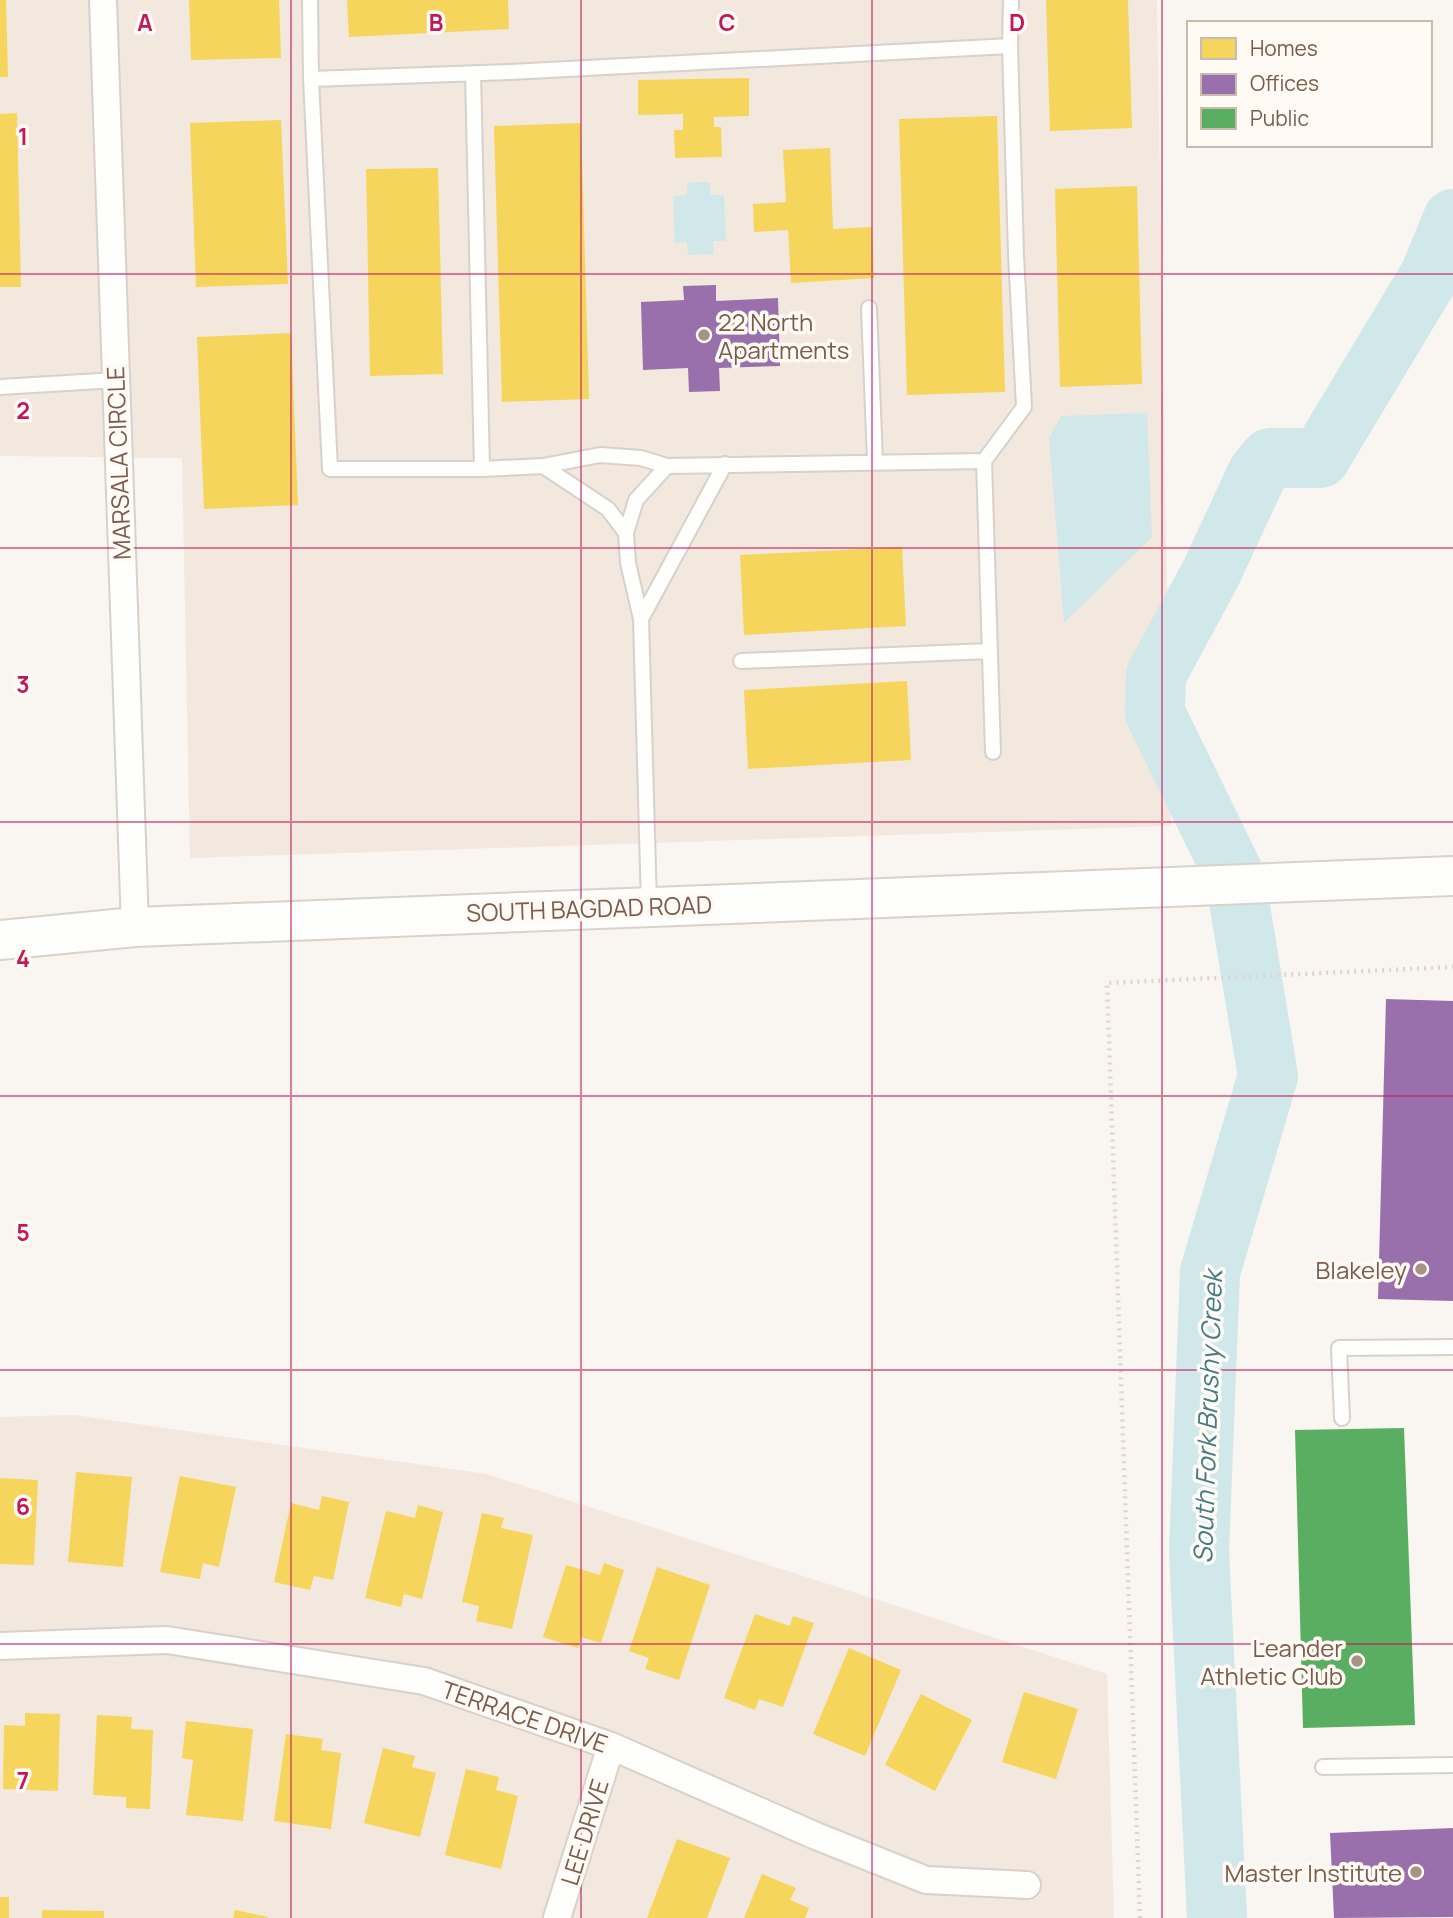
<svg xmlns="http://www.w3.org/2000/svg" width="1453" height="1918" viewBox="0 0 1453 1918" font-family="Manrope,sans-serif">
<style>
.residential{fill:#f2e8de}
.water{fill:#d0e8ea}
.homes{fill:#f6d55c}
.offices{fill:#9970ab}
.public{fill:#5aae61}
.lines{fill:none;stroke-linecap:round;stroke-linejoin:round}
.river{stroke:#d0e8ea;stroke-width:60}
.service-casing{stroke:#d7d1cb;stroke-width:18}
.minor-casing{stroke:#d7d1cb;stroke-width:30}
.secondary-casing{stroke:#d9d2cb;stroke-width:42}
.path{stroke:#dcd5d0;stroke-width:4.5;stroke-dasharray:2 5;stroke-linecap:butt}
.service{stroke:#fefefd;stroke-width:14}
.minor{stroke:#fefefd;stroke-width:26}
.secondary{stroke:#fefefd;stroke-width:38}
.grid{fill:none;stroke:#c2185b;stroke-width:2;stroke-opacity:0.55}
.poi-dot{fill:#a69286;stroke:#fffaf3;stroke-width:2.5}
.labels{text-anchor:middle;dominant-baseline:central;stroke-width:7;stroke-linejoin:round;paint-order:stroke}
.poi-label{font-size:24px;fill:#7a5c4d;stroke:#fffaf3;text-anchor:end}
.street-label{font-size:24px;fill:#7a5c4d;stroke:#fffaf3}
.water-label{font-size:26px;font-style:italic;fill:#437c86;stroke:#fffaf3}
.grid-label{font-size:23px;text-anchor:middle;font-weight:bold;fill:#c2185b;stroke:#fffaf3;stroke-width:7;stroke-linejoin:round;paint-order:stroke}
</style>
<rect width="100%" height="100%" fill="#f9f5f0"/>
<!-- residential -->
<path class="residential" d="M 0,0 L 1157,0 L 1171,826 L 190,858 L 182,458 L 0,456 Z
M 74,1415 L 487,1474 L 1107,1674 L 1114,1918 L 0,1918 L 0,1417 Z"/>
<!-- water -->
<path class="water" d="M 710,182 L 710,195 L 724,195 L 726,241 L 713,241 L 714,254 L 688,255 L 687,242 L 675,243 L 673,196 L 687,195 L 687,183 Z
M 1147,413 L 1152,537 L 1064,623 L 1049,438 L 1061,416 Z"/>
<!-- homes -->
<path class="homes" d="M 0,0 L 6,0 L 8,77 L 0,77 Z
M 189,0 L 279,0 L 281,58 L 191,60 Z
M 347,0 L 508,0 L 509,29 L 349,37 Z
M 1046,0 L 1128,0 L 1132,128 L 1050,131 Z
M 749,78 L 749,116 L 714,117 L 714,127 L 721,127 L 722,157 L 675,158 L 674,130 L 683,130 L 683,114 L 638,115 L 638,80 Z
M 17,113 L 21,287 L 0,287 L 0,114 Z
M 997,116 L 1005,392 L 907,395 L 899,119 Z
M 281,120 L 288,284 L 196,287 L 190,123 Z
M 581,123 L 589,399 L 502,402 L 494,126 Z
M 830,148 L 833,229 L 872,227 L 874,278 L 791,283 L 788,230 L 754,232 L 753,204 L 786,202 L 783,150 Z
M 438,168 L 443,374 L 370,376 L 366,169 Z
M 1137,186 L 1142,384 L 1060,387 L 1055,189 Z
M 291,333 L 298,505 L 204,509 L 197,337 Z
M 902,547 L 906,626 L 744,635 L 740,555 Z
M 907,681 L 911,760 L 748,769 L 744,690 Z
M 76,1472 L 132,1477 L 123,1567 L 68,1562 Z
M 180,1476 L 236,1487 L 219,1567 L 203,1563 L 200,1579 L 160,1572 Z
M 0,1478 L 38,1480 L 34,1565 L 0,1564 Z
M 322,1496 L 349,1502 L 333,1580 L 314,1576 L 310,1590 L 274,1582 L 291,1503 L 319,1510 Z
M 418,1505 L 443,1512 L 422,1599 L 404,1594 L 401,1607 L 365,1598 L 386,1511 L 415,1518 Z
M 482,1513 L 504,1518 L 501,1528 L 533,1535 L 512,1629 L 476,1621 L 479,1606 L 462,1602 Z
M 604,1563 L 624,1570 L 601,1643 L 581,1637 L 578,1648 L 543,1637 L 566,1565 L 600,1575 Z
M 657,1567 L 710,1585 L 679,1680 L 645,1669 L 649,1658 L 629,1651 Z
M 755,1614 L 790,1626 L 793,1616 L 814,1623 L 783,1707 L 759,1699 L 755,1710 L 724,1698 Z
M 849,1648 L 901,1670 L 865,1756 L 813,1734 Z
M 1024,1692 L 1078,1709 L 1056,1779 L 1002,1762 Z
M 921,1694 L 972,1720 L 935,1791 L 885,1765 Z
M 25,1713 L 60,1714 L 58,1791 L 3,1789 L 4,1725 L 25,1726 Z
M 97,1715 L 132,1717 L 131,1729 L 153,1730 L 150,1809 L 126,1808 L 126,1797 L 93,1795 Z
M 186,1721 L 253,1729 L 243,1821 L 186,1815 L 193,1760 L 182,1758 Z
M 286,1734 L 323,1739 L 321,1750 L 341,1753 L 331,1829 L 274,1821 Z
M 383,1748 L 415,1756 L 412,1767 L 436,1773 L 420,1837 L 364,1823 Z
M 466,1769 L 499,1777 L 496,1790 L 518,1796 L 501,1869 L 445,1855 Z
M 677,1839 L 730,1858 L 707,1918 L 647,1918 Z
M 762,1874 L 796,1888 L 790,1900 L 809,1908 L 805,1918 L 744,1918 Z
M 0,1897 L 9,1897 L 9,1918 L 0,1918 Z
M 42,1910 L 104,1911 L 104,1918 L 42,1918 Z
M 235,1910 L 268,1917 L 268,1918 L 233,1918 Z"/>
<!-- offices -->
<path class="offices" d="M 716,285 L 716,301 L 778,298 L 780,366 L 719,368 L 720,391 L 689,392 L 688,368 L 643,370 L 641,302 L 684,300 L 683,286 Z
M 1386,999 L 1453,1001 L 1453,1301 L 1378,1299 Z
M 1453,1828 L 1453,1917 L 1334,1918 L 1330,1833 Z"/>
<!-- public -->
<path class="public" d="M 1404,1428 L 1415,1725 L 1303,1728 L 1295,1430 Z"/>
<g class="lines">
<!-- river -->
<path class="river" d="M 1217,1918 L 1199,1552 L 1210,1272 L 1268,1076 L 1235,877 L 1155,713 L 1156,675 L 1211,573 L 1258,472 L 1270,458 L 1320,458 L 1430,275 L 1453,219"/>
<defs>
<path id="service" d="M 310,0 L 311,79
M 1010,46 L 1016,255 L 1024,407 L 984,461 L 667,466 L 641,458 L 600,455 L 543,466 L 482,469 L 330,469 L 311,79 L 510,72 L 1010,46 L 1011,0
M 473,73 L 482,469
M 869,308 L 875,462
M 0,387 L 116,380
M 984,461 L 993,752
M 543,466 L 608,509 L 626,533
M 641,619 L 725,464
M 741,661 L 990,651
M 649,905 L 641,619 L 628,563 L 626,533 L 636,500 L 667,466
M 1342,1418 L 1339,1348 L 1453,1347
M 1323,1767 L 1453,1765"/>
<path id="minor" d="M 103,0 L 135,927
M 0,1646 L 167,1640 L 424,1681 L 611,1746 L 816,1836 L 926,1880 L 1027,1885
M 557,1918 L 611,1746"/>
<path id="secondary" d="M 0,940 L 135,927 L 1453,876"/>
</defs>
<!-- service casing -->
<use href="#service" class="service-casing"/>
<!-- minor casing -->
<use href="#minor" class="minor-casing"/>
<!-- secondary casing -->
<use href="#secondary" class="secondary-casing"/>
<!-- path -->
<path class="path" d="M 1140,1918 L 1107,983 L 1453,967"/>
<!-- service -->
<use href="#service" class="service"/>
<!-- minor -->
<use href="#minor" class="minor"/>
<!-- secondary -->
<use href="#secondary" class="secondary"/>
</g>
<!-- grid -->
<path class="grid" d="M 291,0 L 291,1918M 581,0 L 581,1918M 872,0 L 872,1918M 1162,0 L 1162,1918M 0,274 L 1453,274M 0,548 L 1453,548M 0,822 L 1453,822M 0,1096 L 1453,1096M 0,1370 L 1453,1370M 0,1644 L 1453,1644"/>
<!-- markers -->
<g class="poi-dot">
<circle cx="704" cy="335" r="7"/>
<circle cx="1421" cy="1269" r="7"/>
<circle cx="1357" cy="1661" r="7"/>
<circle cx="1416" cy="1872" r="7"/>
</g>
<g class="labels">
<!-- poi labels -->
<g class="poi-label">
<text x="718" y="321" text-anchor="start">22 North<tspan x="718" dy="28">Apartments</tspan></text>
<text x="1407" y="1269">Blakeley</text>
<text x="1343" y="1647">Leander<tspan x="1343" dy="28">Athletic Club</tspan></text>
<text x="1402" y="1872">Master Institute</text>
</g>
<!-- street labels -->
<g class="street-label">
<text transform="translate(118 463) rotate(-92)">MARSALA CIRCLE</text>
<text transform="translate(589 908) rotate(-2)">SOUTH BAGDAD ROAD</text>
<text transform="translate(525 1716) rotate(19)">TERRACE DRIVE</text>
<text transform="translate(584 1832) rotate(-73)">LEE DRIVE</text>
</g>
<!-- water labels -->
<g class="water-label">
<text transform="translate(1207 1417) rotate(-88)">South Fork Brushy Creek</text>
</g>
</g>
<g class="grid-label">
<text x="145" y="31">A</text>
<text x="436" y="31">B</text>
<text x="727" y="31">C</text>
<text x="1017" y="31">D</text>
<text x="23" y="145">1</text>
<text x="23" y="419">2</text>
<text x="23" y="693">3</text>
<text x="23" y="967">4</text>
<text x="23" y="1241">5</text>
<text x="23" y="1515">6</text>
<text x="23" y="1789">7</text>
</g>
<!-- legend -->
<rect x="1187" y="21" width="245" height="126" fill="#fffaf3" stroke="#cabbb1" stroke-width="2"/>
<rect x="1201" y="38" width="35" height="21" fill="#f6d55c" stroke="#cabbb1" stroke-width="2"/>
<text x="1250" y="56" font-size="21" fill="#7a5c4d">Homes</text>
<rect x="1201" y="74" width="35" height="21" fill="#9970ab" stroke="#cabbb1" stroke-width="2"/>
<text x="1250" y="91" font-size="21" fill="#7a5c4d">Offices</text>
<rect x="1201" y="108" width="35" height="21" fill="#5aae61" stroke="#cabbb1" stroke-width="2"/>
<text x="1250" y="126" font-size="21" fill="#7a5c4d">Public</text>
</svg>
